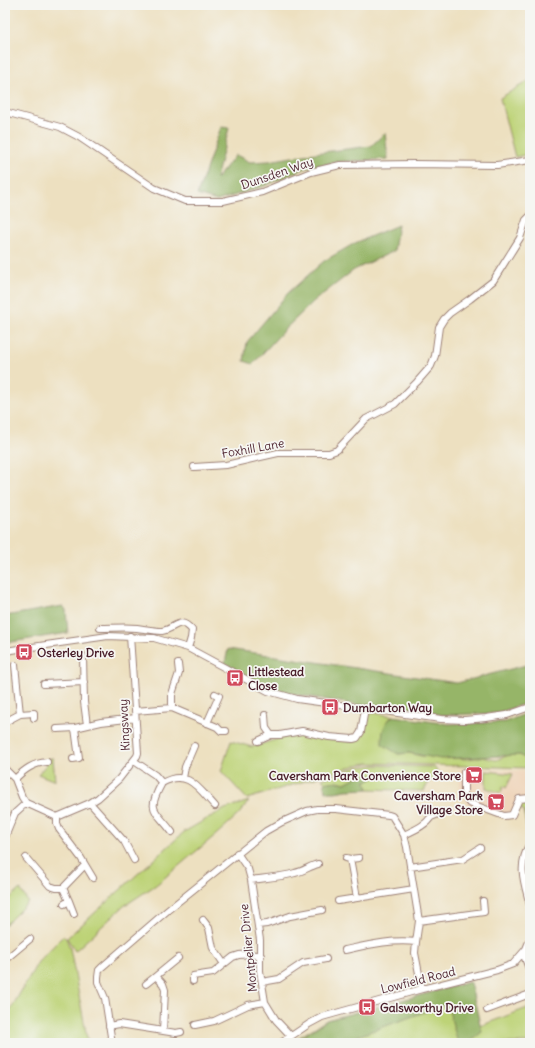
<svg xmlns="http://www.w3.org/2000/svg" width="535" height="1048" viewBox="0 0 535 1048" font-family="Delius,sans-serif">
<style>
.built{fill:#efd6bc}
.green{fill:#bdd377;stroke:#847951}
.forest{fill:#96b568;stroke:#706a4a}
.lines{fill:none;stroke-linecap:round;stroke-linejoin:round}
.minor-casing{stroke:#9c8076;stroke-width:8}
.minor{stroke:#fff;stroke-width:6}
.labels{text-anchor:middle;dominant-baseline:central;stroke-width:3.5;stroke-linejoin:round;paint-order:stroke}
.street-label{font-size:12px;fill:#4a1f2b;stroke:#f6f6f2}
.poi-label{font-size:12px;font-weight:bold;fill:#4a1f2b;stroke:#f6f6f2;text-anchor:start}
</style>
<rect width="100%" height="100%" fill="#f6f6f2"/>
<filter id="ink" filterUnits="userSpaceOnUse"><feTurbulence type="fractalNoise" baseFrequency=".025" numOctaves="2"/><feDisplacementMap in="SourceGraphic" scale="8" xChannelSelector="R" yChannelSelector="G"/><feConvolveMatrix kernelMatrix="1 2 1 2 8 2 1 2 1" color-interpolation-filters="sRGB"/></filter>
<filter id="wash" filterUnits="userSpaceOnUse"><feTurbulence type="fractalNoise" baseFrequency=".012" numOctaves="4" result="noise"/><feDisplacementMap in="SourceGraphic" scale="16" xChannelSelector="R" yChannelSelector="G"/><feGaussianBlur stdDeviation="0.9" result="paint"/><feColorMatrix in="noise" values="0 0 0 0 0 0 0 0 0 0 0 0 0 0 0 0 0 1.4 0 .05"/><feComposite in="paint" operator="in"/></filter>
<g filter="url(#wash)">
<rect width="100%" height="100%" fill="#ede0c0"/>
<!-- built -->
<path class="built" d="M 459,769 L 530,771 L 530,800 L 520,802 L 512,817 L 468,804 L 460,792 Z"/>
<!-- green -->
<path class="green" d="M 530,80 L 530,154 L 515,157 L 500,98 Z
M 374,713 L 393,716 L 386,722 L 398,754 L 409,753 L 421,756 L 467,759 L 483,757 L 496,760 L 509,755 L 520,755 L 526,759 L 530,759 L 530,768 L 368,763 L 357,765 L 247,799 L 221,771 L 231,741 L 252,747 L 297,733 L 330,739 L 353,742 L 368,715 Z
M 53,758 L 55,781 L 38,774 L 47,764 L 46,759 Z
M 375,765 L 434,767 L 440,775 L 437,775 L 436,777 L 429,781 L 424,791 L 368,789 L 366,783 L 366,781 L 370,780 L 358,776 L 345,783 L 338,781 L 325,783 L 322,779 L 357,767 Z
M 486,771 L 513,774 L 506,788 L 503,786 L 501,793 L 486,788 Z
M 530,800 L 530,836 C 525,829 525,818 524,810 L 517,808 L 520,802 Z
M 249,801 L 239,814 L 218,833 L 156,885 L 124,906 L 75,951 L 67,938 L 184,832 L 210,817 L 225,809 Z
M 20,889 L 28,902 L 5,925 L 5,902 Z
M 63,936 L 66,938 L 70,948 L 88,1043 L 5,1043 L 5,1019 L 38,962 Z
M 457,989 L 464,1032 L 530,1007 L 530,1043 L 289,1043 L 327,1020 Z"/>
<!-- forest -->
<path class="forest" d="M 221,127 L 229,128 L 216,179 L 236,155 L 250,162 L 269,161 L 315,153 L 371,146 L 385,133 L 388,159 L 336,162 L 306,168 L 264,186 L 217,201 L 197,195 Z
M 398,225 L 394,251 L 354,270 L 314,301 L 284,330 L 253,364 L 244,361 L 247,342 L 288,293 L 324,261 L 355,243 Z
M 63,606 L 66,610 L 68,633 L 5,643 L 5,616 Z
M 228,649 L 457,683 L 530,664 L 530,702 L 497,713 L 444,715 L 352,704 L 288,693 L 250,678 L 225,663 Z
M 530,712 L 530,759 L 526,759 L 520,755 L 441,759 L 409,753 L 398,754 L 382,744 C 382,732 383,724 393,716 L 448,724 L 505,722 Z
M 369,774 L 373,776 L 373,779 L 366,781 L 366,783 L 368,789 L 346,790 L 335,792 L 327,792 L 324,787 L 325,783 C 333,781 337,781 345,783 L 358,776 Z
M 470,982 L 482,1032 L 468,1043 L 458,1043 L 447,1004 L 338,1043 L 293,1043 L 327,1020 Z"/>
</g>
<g filter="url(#ink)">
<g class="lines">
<defs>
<path id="minor" d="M 5,112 L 60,127 L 79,137 L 154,188 L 185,201 L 223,201 L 262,192 L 311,172 L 340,165 L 414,164 L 497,165 L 530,160
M 194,467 L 226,465 L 278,453 L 329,453 L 337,450 L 366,419 L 395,404 L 417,382 L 431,366 L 435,356 L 439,327 L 444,319 L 450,313 L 470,299 L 493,281 L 520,238 L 526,220 L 530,216
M 100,628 C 112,628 125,627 137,628 C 145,629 154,631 162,631 C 176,629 179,615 192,630 L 191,638 L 188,648
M 5,651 L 108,636 L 154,638 L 188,648 L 268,691 L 297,699 L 441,719 L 465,720 L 486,718 L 507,715 L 530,707
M 83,656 L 84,702 L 87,725
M 44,684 L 84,682
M 172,708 L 172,694 L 179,673 L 178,664
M 135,711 L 172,708 L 217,727 L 221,731 L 226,731
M 20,714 L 34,713 L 34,718
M 265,715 L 266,728 L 271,735
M 5,722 L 20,714 L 15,665
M 207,723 L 219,696 L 215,694
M 57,729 L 75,728 L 101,722 L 135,718
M 258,741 L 271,735 L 280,735 L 302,731 L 329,737 L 353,739 L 357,738 L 361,732 L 365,709
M 73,759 L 79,758 L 75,728
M 134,761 L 155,775 L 162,783 C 188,768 199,789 215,806
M 5,769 L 15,779 L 22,797 L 26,803 L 57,817 L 90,803 L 98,798 L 119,779 L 137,756 L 138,753 L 130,636
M 464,772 L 464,793 L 469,803 L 504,816 L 512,815 L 519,799 L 530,798
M 183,778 L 185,767 L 194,746
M 15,779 C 24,770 33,763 47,762
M 162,783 C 146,812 155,809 172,832
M 90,803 L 124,841 L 134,860
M 57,817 L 57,824 L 59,829 L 81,858 L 93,878
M 404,835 C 414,830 425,826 431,817 L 436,815
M 5,837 L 15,813 L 26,803
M 530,843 C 517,866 524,882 530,905
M 237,853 L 248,869 L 251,880 L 260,940 L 260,971 L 265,1002 L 276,1020 L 291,1036
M 26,858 L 50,886 L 56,888 L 63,888 L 85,865
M 346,858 L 350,859 L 357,898
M 350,859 L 359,858
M 410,867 L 463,859 L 480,848
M 251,880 C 265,878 281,877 295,873 C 304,871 310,866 318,864
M 63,888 L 69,901 L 64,904
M 69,901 L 74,914
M 338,901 L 414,889
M 203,920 L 209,928 L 213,948 L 224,964
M 419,921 L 484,912 L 483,901
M 258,925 L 267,924 L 290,916 L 322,910
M 345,950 C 368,945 392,939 416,942
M 523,953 L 530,971
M 6,959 L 30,939
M 193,981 L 193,976 L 213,973 L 233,957 L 239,955 L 250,954 L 261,956
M 262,982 L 279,979 L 303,963 L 326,959
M 146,984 L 156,976
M 487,1010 L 530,994
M 195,1025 L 214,1021 L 248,1005 L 265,1002
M 109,1026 L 119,1024 L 176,1033 L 181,1032
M 163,1031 L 165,990 L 163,984 L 156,976 L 178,958
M 112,1043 L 105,998 L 98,982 L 98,977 L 99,970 L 102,967 L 168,910 L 266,831 L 282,822 L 307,811 L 317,809 L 336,809 L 389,815 L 392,816 L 404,835 L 407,847 L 419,921 L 416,942 L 415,953 L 422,989
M 281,1043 L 309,1024 L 322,1017 L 422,989 L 497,970 L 513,964 L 526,949 L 530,939"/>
</defs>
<!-- minor casing -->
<use href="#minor" class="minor-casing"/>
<!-- minor -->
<use href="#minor" class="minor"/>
</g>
</g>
<!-- icons -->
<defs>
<symbol id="bus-square" viewBox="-11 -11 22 22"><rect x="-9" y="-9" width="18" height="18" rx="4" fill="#d1495b" stroke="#f6f6f2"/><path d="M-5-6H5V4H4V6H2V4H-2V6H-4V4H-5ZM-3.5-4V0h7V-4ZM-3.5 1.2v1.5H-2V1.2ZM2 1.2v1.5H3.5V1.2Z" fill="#fff"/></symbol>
<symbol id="supermarket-square" viewBox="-11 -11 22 22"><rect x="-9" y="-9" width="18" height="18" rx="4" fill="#d1495b" stroke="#f6f6f2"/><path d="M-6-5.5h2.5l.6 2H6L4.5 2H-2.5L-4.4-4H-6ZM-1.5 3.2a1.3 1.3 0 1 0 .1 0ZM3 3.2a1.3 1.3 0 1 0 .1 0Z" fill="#fff"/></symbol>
</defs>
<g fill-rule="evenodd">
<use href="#bus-square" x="14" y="642" width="20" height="20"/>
<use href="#bus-square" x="225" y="668" width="20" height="20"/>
<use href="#bus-square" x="320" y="697" width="20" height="20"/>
<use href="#supermarket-square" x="464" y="765" width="20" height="20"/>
<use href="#supermarket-square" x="486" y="792" width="20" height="20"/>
<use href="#bus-square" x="357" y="997" width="20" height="20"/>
</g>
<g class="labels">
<!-- street labels -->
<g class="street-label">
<text transform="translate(277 173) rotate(-19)">Dunsden Way</text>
<text transform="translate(253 448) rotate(-10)">Foxhill Lane</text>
<text transform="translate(124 725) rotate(-93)">Kingsway</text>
<text transform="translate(248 948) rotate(-96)">Montpelier Drive</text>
<text transform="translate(418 980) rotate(-14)">Lowfield Road</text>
</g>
<!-- poi labels -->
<g class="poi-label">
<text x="37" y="652">Osterley Drive</text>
<text x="248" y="671">Littlestead<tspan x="248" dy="14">Close</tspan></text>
<text x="343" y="707">Dumbarton Way</text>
<text x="461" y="775" text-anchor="end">Caversham Park Convenience Store</text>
<text x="483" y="795" text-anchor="end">Caversham Park<tspan x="483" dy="14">Village Store</tspan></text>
<text x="380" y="1007">Galsworthy Drive</text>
</g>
</g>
<!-- margin -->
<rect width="535" height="1048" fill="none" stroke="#f6f6f2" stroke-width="20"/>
</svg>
